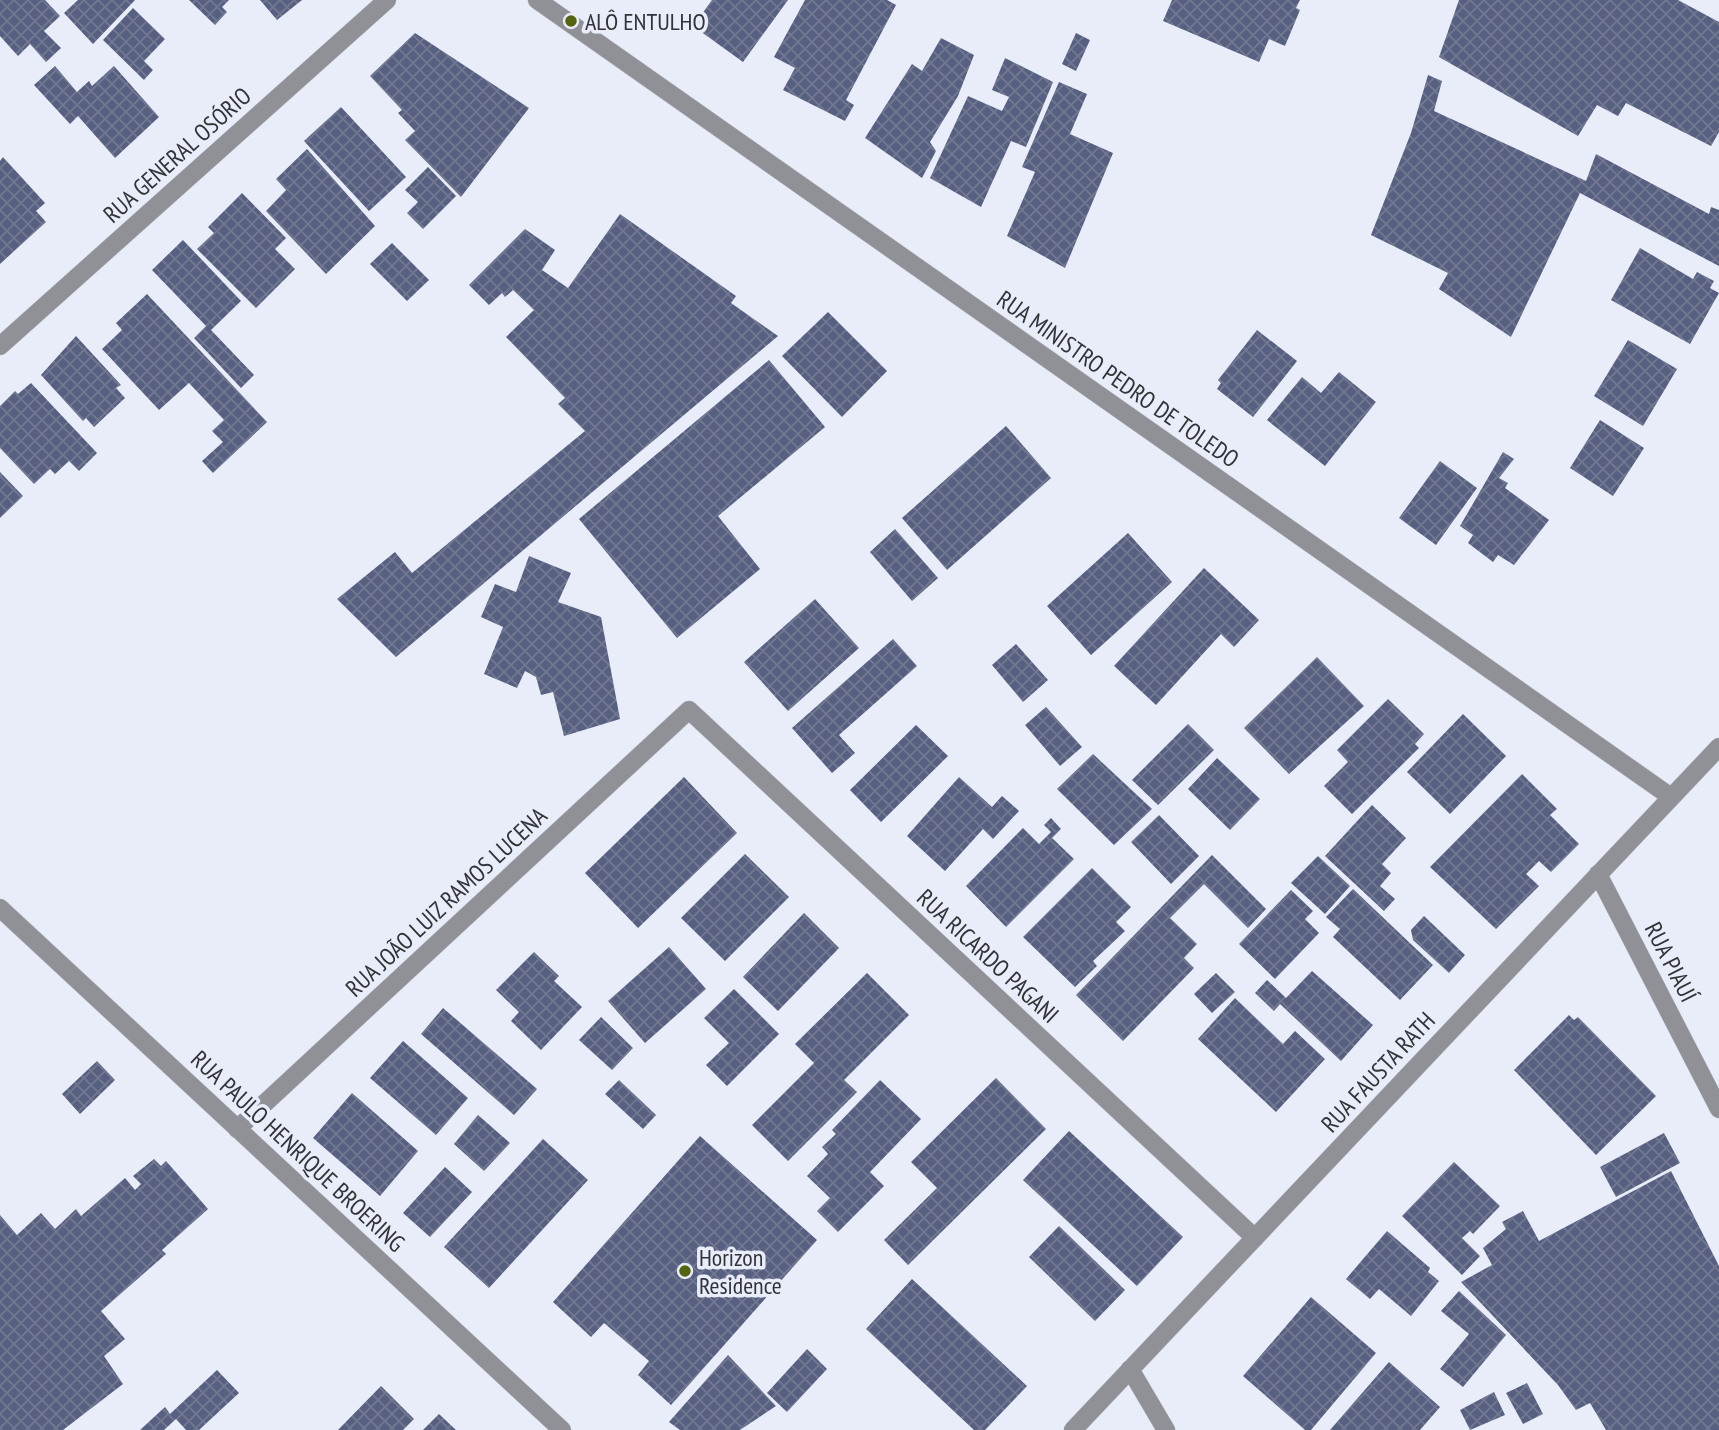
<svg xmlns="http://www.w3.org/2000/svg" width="1719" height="1430" viewBox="0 0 1719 1430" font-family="'PT Sans Narrow',sans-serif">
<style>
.building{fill:url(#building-cross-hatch)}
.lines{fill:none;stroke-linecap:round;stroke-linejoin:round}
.minor-casing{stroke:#c4c8d2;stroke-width:19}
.minor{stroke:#8f9196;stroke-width:18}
.poi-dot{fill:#53650f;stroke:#e9edf9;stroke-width:2.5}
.labels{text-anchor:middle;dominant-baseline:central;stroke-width:7;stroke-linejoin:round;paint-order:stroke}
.poi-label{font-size:24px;fill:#313337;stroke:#e9edf9;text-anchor:start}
.street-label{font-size:24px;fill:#313337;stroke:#e9edf9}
</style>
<defs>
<pattern id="building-cross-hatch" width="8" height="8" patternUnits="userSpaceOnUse" patternTransform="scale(1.75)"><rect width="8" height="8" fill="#576080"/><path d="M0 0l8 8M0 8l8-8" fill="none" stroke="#727891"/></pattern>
</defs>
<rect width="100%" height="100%" fill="#e9edf9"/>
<!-- building -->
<path class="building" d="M 0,0 L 45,0 L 60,16 L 44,31 L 61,48 L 46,62 L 30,44 L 18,56 L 0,36 Z
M 78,0 L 135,0 L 93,44 L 64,13 Z
M 189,0 L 229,0 L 222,7 L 227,12 L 215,25 Z
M 260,0 L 302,0 L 277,20 Z
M 712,0 L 788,0 L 743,62 L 693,26 Z
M 805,0 L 887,0 L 896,5 L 846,100 L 854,105 L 845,121 L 783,90 L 795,68 L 774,57 Z
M 1172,0 L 1300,0 L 1296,8 L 1300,10 L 1285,46 L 1269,39 L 1259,62 L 1163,21 Z
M 1459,0 L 1678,0 L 1719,22 L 1719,132 L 1711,146 L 1626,103 L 1618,116 L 1597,105 L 1578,136 L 1439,57 Z
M 133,8 L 165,39 L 144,61 L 153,70 L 144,80 L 103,40 Z
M 415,33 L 529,108 L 461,197 L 405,140 L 415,131 L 398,113 L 402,110 L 370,76 Z
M 1076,33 L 1090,40 L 1076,71 L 1062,64 Z
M 941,38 L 974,55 L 958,96 L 930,142 L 936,151 L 922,178 L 865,138 L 912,64 L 922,71 Z
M 1005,58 L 1053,82 L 1026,147 L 1011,141 L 981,207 L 930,178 L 968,96 L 1002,111 L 1009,97 L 992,90 Z
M 55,66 L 77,92 L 89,81 L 92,86 L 114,66 L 159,117 L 115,158 L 78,116 L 70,124 L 34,85 Z
M 1428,75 L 1442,81 L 1434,111 L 1586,181 L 1596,154 L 1709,214 L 1711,207 L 1719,210 L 1719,266 L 1580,193 L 1511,337 L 1439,289 L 1448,273 L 1371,235 L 1411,133 Z
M 1059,82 L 1087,94 L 1070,134 L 1113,153 L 1065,268 L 1007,236 L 1035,172 L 1022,167 Z
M 341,107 L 406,177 L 369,211 L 304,141 Z
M 307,149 L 375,226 L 326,274 L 266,211 L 286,190 L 276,179 Z
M 3,157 L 45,203 L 36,211 L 46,222 L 0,264 L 0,161 Z
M 428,167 L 456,196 L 423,229 L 407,213 L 418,202 L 405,190 Z
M 242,193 L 286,238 L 275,249 L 295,269 L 256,308 L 197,249 L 214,233 L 208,227 Z
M 620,214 L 736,296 L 731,303 L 778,336 L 396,657 L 337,599 L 395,552 L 412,573 L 585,431 L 558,404 L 565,398 L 506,337 L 534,310 L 513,290 L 505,297 L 502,293 L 489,305 L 469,285 L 525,229 L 555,250 L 542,270 L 568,288 Z
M 183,240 L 241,301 L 211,330 L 254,375 L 241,388 L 194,338 L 206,326 L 152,270 Z
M 392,243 L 429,280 L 407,301 L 370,264 Z
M 1640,248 L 1693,279 L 1697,272 L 1714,281 L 1710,288 L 1719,293 L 1690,344 L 1611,300 Z
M 147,294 L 267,422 L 213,473 L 202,461 L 223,442 L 212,431 L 224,420 L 189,383 L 159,410 L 102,349 L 122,330 L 116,323 Z
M 828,312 L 887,371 L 842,417 L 782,356 Z
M 1257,330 L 1297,361 L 1253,417 L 1217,389 L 1221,383 L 1218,380 Z
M 76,336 L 121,385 L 116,388 L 125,398 L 94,427 L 86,418 L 83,421 L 41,375 Z
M 1628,340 L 1677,369 L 1643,426 L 1594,396 Z
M 769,360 L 825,427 L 718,516 L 760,569 L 677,638 L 579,519 Z
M 1339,372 L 1376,402 L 1325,466 L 1267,420 L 1302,377 L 1321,393 Z
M 31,383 L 97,453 L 79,471 L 69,461 L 55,474 L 50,469 L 34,484 L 0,448 L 0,406 L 15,391 L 18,394 Z
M 1600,420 L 1644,448 L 1613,496 L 1570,468 Z
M 1006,426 L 1051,478 L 947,570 L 902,518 Z
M 1503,452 L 1514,459 L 1499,478 L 1508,483 L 1505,488 L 1549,520 L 1514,565 L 1498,555 L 1493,562 L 1468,543 L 1473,535 L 1460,526 Z
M 1440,461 L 1477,488 L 1436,545 L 1399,518 Z
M 0,472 L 23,496 L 0,518 Z
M 895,529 L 938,578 L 912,601 L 870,552 Z
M 1128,533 L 1172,582 L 1091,655 L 1047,606 Z
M 529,556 L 571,573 L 558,602 L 601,617 L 620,719 L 564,736 L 553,692 L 541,695 L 536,677 L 525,671 L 517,688 L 484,674 L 503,627 L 481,617 L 495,584 L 516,592 Z
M 1204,568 L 1259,620 L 1234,647 L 1221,634 L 1156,705 L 1114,666 Z
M 815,599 L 859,648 L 788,711 L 744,662 Z
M 893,639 L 917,666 L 839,735 L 855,753 L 832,773 L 792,728 Z
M 1016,644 L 1048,680 L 1023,702 L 992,665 Z
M 1317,657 L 1364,706 L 1289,774 L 1244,728 Z
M 1388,699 L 1424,734 L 1415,744 L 1419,748 L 1352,814 L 1324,786 L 1348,762 L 1337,750 Z
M 1046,707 L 1082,747 L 1060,766 L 1025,725 Z
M 1463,714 L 1506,756 L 1450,814 L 1407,772 Z
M 1188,724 L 1214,750 L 1158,805 L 1132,780 Z
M 916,725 L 948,756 L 881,822 L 850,790 Z
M 1093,754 L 1152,809 L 1114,845 L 1057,789 Z
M 1217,758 L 1260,799 L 1230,830 L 1188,789 Z
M 1522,774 L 1557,809 L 1550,815 L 1579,844 L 1551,872 L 1539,861 L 1526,874 L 1539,886 L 1496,929 L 1430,867 Z
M 684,777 L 737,833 L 638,928 L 585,873 Z
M 959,777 L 992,807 L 1002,796 L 1019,811 L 993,839 L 983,829 L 945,871 L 907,836 Z
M 1372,805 L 1406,838 L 1382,864 L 1391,873 L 1380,886 L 1395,899 L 1384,911 L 1325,856 Z
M 1159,815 L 1199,856 L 1171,884 L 1131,842 Z
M 1051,818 L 1061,829 L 1052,838 L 1074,859 L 1006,927 L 966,886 L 1023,828 L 1039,844 L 1051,832 L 1044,825 Z
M 745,854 L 789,897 L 725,961 L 681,918 Z
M 1212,855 L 1266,909 L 1248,928 L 1204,884 L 1170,918 L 1197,944 L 1184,958 L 1194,968 L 1123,1041 L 1076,995 Z
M 1318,856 L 1350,886 L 1325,914 L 1291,883 Z
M 1092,868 L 1131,907 L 1116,922 L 1125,931 L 1093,961 L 1097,966 L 1075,987 L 1023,937 Z
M 1353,889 L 1433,965 L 1400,1000 L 1333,937 L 1340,929 L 1326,917 Z
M 1291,890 L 1313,911 L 1305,919 L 1319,933 L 1275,979 L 1239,944 Z
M 804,913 L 839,948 L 778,1011 L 743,977 Z
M 1424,916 L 1465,955 L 1449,973 L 1413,940 L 1411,930 Z
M 669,947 L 706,989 L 645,1043 L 608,1001 Z
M 534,952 L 559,976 L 554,981 L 582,1007 L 541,1050 L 511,1021 L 519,1012 L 496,990 Z
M 1312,971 L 1373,1025 L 1341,1061 L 1280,1004 L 1274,1011 L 1255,993 L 1267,980 L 1286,998 Z
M 867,973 L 909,1015 L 844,1080 L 857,1092 L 788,1161 L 752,1125 L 814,1063 L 795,1044 Z
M 1216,973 L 1235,992 L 1212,1013 L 1194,994 Z
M 734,989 L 779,1034 L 727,1086 L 706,1065 L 729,1043 L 704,1018 Z
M 1235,998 L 1283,1044 L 1295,1031 L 1325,1059 L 1276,1112 L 1198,1039 Z
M 443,1008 L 537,1089 L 514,1115 L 421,1034 Z
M 1569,1015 L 1574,1020 L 1578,1017 L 1656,1096 L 1596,1155 L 1514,1070 Z
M 601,1017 L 633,1048 L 612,1070 L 579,1040 Z
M 403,1041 L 468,1098 L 436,1135 L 370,1078 Z
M 97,1061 L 115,1080 L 80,1114 L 62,1094 Z
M 996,1078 L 1046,1129 L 908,1265 L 884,1240 L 937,1188 L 911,1162 Z
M 619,1080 L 656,1115 L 643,1129 L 605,1094 Z
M 880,1080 L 921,1119 L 870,1172 L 884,1186 L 838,1232 L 817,1211 L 830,1198 L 807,1176 L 828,1154 L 822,1147 L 836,1134 L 832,1130 Z
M 352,1093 L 418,1151 L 380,1196 L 313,1138 Z
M 478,1115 L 510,1143 L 484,1171 L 454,1144 Z
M 1069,1131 L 1183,1237 L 1137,1286 L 1023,1180 Z
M 1664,1133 L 1680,1163 L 1616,1197 L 1600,1167 Z
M 700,1136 L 817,1240 L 671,1405 L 638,1375 L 649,1361 L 604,1323 L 591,1337 L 553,1302 Z
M 543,1139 L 588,1180 L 489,1288 L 444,1247 Z
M 154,1159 L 161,1166 L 166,1161 L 208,1209 L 162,1250 L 166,1254 L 101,1311 L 125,1339 L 104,1356 L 123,1384 L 63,1430 L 0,1430 L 0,1215 L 17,1235 L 41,1213 L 55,1229 L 76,1209 L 81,1216 L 125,1178 L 135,1190 L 141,1184 L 133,1176 Z
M 1454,1162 L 1500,1206 L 1473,1234 L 1470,1231 L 1462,1238 L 1480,1256 L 1462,1275 L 1402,1216 Z
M 445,1167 L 472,1192 L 430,1237 L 403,1213 Z
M 1671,1171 L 1719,1266 L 1719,1430 L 1606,1430 L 1590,1403 L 1576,1410 L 1558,1385 L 1461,1282 L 1492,1265 L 1483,1248 L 1506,1229 L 1502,1222 L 1523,1211 L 1539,1241 Z
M 1059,1226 L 1125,1290 L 1095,1321 L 1029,1257 Z
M 1387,1231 L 1430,1268 L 1428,1272 L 1439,1281 L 1411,1316 L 1379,1289 L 1370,1299 L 1346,1279 Z
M 912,1279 L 1027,1386 L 985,1430 L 974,1430 L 866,1329 Z
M 1459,1291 L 1506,1335 L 1463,1387 L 1440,1369 L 1469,1334 L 1441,1311 Z
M 1311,1297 L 1376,1353 L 1311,1430 L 1305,1430 L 1243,1376 Z
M 807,1349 L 827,1369 L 787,1412 L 767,1393 Z
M 728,1355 L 776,1406 L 740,1430 L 680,1430 L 669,1422 Z
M 1389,1362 L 1440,1407 L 1420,1430 L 1330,1430 Z
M 217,1370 L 239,1393 L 199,1430 L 186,1430 L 176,1419 L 164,1430 L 140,1430 L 165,1407 L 170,1414 Z
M 1527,1383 L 1543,1414 L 1523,1424 L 1506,1393 Z
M 381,1386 L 414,1419 L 403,1430 L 338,1430 Z
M 1494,1392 L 1505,1415 L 1470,1430 L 1460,1410 Z
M 439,1414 L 456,1430 L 423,1430 Z"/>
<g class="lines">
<defs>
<path id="minor" d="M 537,0 L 1671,797
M 0,346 L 387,0
M 1598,874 L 1719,1109
M 0,908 L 562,1430
M 237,1129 L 689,710 L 1255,1238
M 1130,1369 L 1166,1430
M 1073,1430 L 1719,747"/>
</defs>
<!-- minor casing -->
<use href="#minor" class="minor-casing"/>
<!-- minor -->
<use href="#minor" class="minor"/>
</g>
<!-- markers -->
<g class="poi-dot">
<circle cx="571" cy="21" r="7"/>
<circle cx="685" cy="1271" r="7"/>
</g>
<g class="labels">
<!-- poi labels -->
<g class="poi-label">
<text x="585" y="21">ALÔ ENTULHO</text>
<text x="699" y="1257">Horizon<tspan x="699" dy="28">Residence</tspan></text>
</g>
<!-- street labels -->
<g class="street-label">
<text transform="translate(177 155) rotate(-42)">RUA GENERAL OSÓRIO</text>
<text transform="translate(1118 379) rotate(35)">RUA MINISTRO PEDRO DE TOLEDO</text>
<text transform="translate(446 902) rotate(-43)">RUA JOÃO LUIZ RAMOS LUCENA</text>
<text transform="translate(988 956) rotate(43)">RUA RICARDO PAGANI</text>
<text transform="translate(1671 962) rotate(63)">RUA PIAUÍ</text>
<text transform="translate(1378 1072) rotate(-47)">RUA FAUSTA RATH</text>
<text transform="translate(298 1151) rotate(43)">RUA PAULO HENRIQUE BROERING</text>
</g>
</g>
</svg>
